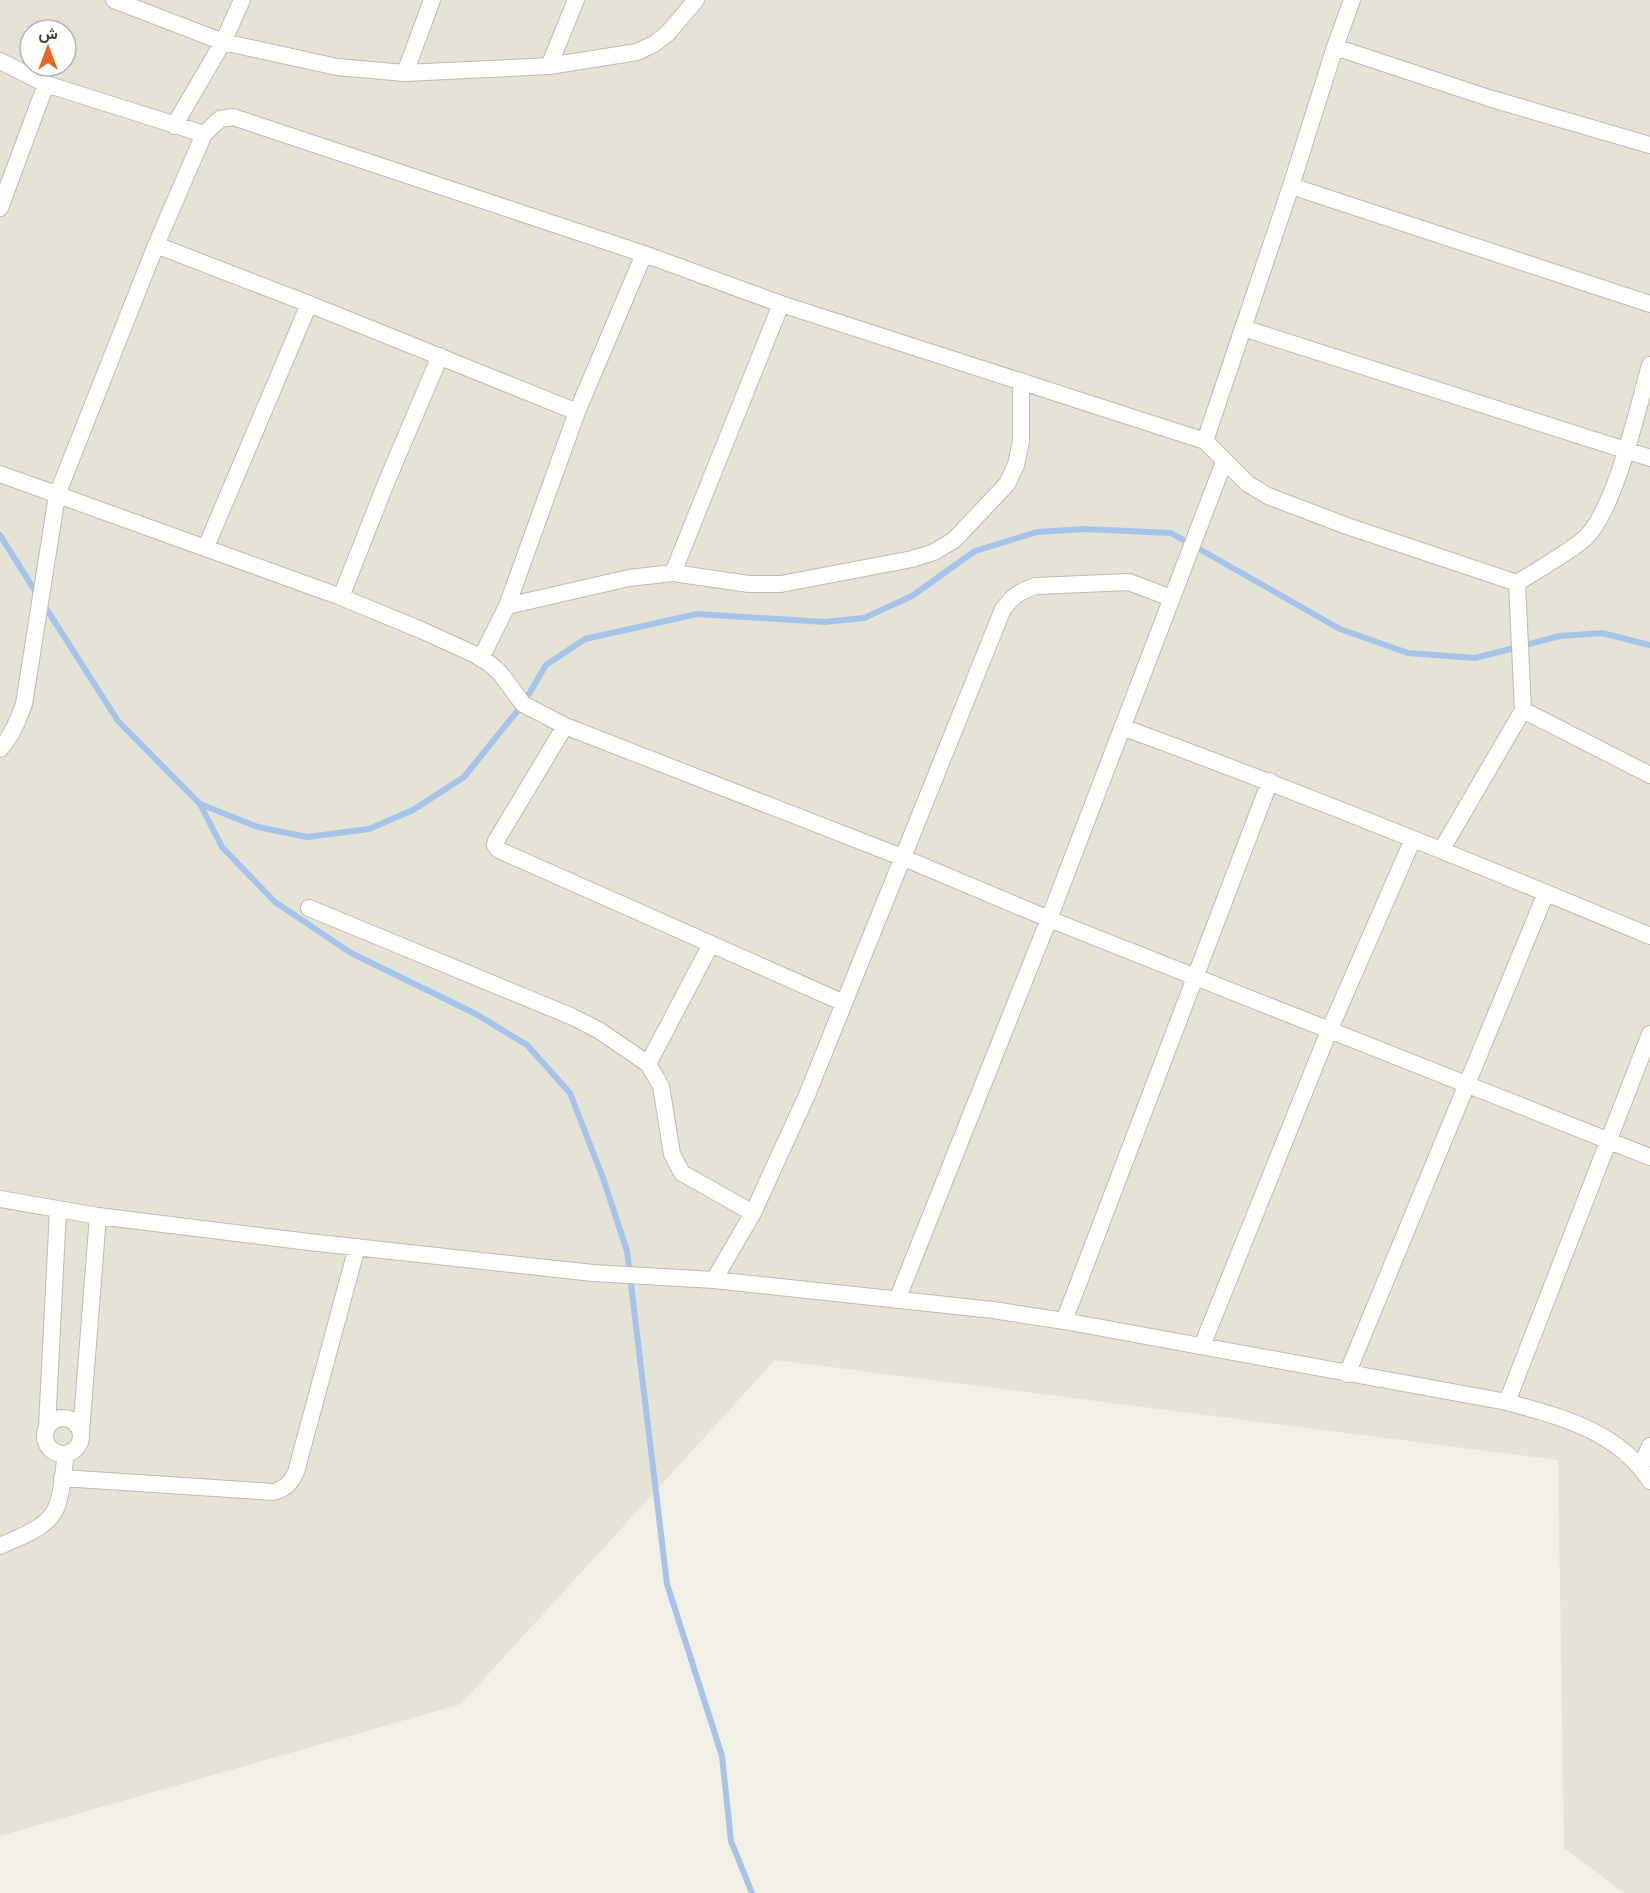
<svg xmlns="http://www.w3.org/2000/svg" width="1650" height="1893" viewBox="0 0 1650 1893" font-family="Manrope,Vazirmatn,sans-serif">
<style>
.residential{fill:#e5e3d5;fill-rule:evenodd}
.lines{fill:none;stroke-linecap:round;stroke-linejoin:round}
.stream{stroke:#a6c3ea;stroke-width:6}
.street-casing{stroke:#bfbcac;stroke-width:18}
.street{stroke:#fff;stroke-width:16}
</style>
<rect width="100%" height="100%" fill="#f2f0e6"/>
<!-- residential -->
<path class="residential" d="M 0,0 L 1650,0 L 1650,1893 L 1625,1893 L 1564,1848 L 1558,1460 L 775,1360 L 461,1704 L 0,1836 ZM 30,30 L 66,30 L 66,66 L 30,66 Z"/>
<g class="lines">
<!-- stream -->
<path class="stream" d="M 0,535 L 37,594
M 44,605 L 118,721 L 200,804 L 222,847 L 275,902 L 351,953 L 476,1014 L 527,1045 L 570,1093 L 603,1178 L 627,1251 L 667,1584 L 722,1756 L 731,1841 L 752,1893
M 200,804 L 258,827 L 307,837 L 369,829 L 413,810 L 464,777 L 523,704 L 546,665 L 585,639 L 697,614 L 825,622 L 864,618 L 912,596 L 975,551 L 1037,532 L 1084,529 L 1171,533 L 1340,629 L 1408,653 L 1475,658 L 1560,636 L 1602,633 L 1650,645"/>
<defs>
<path id="street" d="M 114,0 L 223,42 L 337,67 L 405,73 L 549,66 L 637,52 L 654,44 L 668,33 L 696,0
M 1352,0 L 1335,47 L 1291,186 L 1205,441 L 1248,484 L 1268,496 L 1347,526 L 1517,583
M 1335,47 L 1492,99 L 1650,145
M 0,61 L 46,84 L 204,134
M 549,66 L 576,0
M 405,73 L 432,0
M 174,126 L 223,42 L 242,0
M 1291,186 L 1650,304
M 0,208 L 46,84
M 156,245 L 309,304 L 577,412
M 1243,328 L 1650,458
M 0,474 L 341,597 L 421,630 L 474,654 L 490,664 L 500,673 L 523,704 L 565,726 L 904,858 L 1049,919 L 1650,1157
M 206,547 L 309,304
M 673,573 L 749,584 L 781,584 L 912,559 L 934,552 L 954,540 L 1007,484 L 1016,465 L 1021,441 L 1021,381
M 1517,583 L 1523,710 L 1650,775
M 1517,583 C 1539,569 1563,556 1583,540 C 1615,513 1638,407 1650,365
M 341,597 L 386,483 L 440,356
M 507,606 L 629,578 L 673,573 L 781,304
M 481,658 L 507,606 L 577,412 L 644,254
M 565,726 L 496,841 L 495,845 L 499,850 L 844,1003
M 1122,727 C 1300,792 1475,863 1650,936
M 0,749 C 12,736 18,720 24,704 L 57,495 L 156,245 L 204,134 L 220,119 L 233,117 L 644,254 L 781,304 L 1205,441
M 1442,849 L 1523,710
M 309,908 L 573,1017 L 600,1031 L 648,1064 L 661,1086 L 672,1154 L 682,1173 L 753,1213
M 648,1064 L 711,944
M 0,1199 L 98,1216 L 309,1242 L 593,1273 L 714,1280 L 993,1310 L 1064,1321 L 1507,1402 C 1561,1417 1618,1431 1650,1481
M 714,1280 L 753,1213 L 807,1095 L 1003,609 C 1013,596 1020,591 1036,586 L 1129,582 L 1171,598
M 897,1300 L 1049,919 L 1224,462
M 1064,1321 L 1270,781
M 1202,1346 L 1329,1031 L 1413,839
M 1347,1374 L 1546,893
M 1507,1402 L 1650,1034
M45 1436a18 18 0 1 1 36 0a18 18 0 1 1-36 0Z
M 47,1427 L 58,1210
M 81,1433 L 98,1216
M 1641,1466 L 1650,1446
M 62,1478 L 274,1492 C 286,1488 291,1483 296,1472 L 357,1247
M 0,1546 C 19,1537 49,1528 57,1506 C 63,1490 63,1471 66,1454"/>
</defs>
<!-- street casing -->
<use href="#street" class="street-casing"/>
<!-- street -->
<use href="#street" class="street"/>
</g>
<!-- north arrow -->
<g transform="translate(48 48)"><circle r="28" fill="#ffffff" stroke="#b4b3af" stroke-width="1.5"/>
<path d="M0-4.5L10 22L0 15L-10 22Z" fill="#ea6425"/>
<text y="-9" font-size="16" font-weight="bold" text-anchor="middle" fill="#444136">ش</text>
</g>
</svg>
